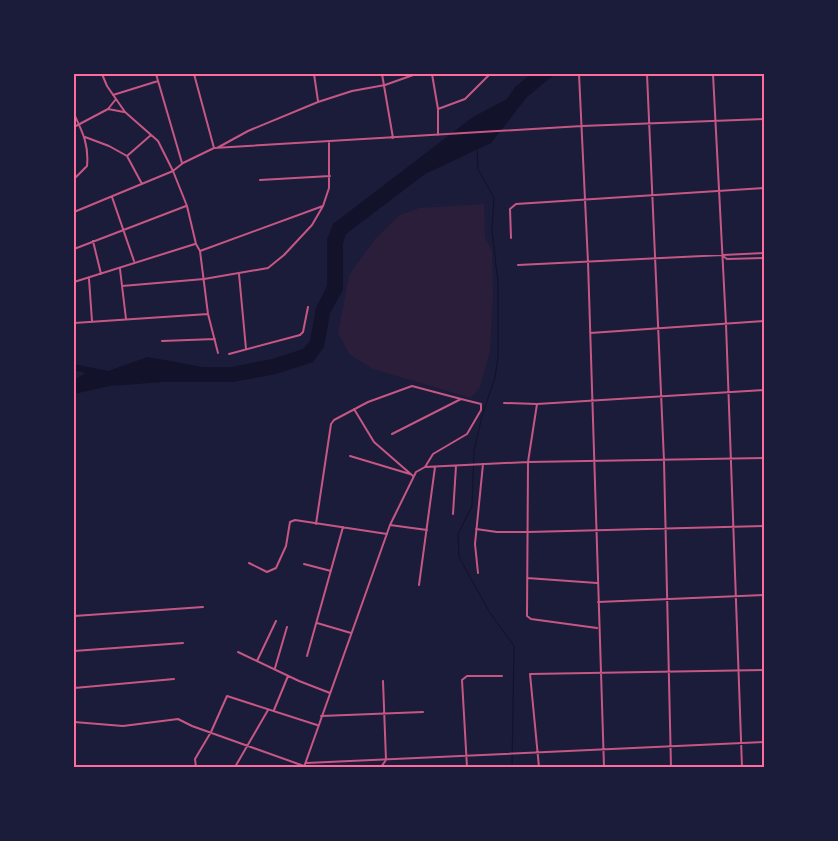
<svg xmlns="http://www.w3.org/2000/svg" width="838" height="841" viewBox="0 0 838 841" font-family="'Source Sans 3',sans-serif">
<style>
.green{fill:#2a1e3b}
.water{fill:#12122b}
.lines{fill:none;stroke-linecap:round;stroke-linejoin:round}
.stream{stroke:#12122b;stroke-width:1}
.minor{stroke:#c65784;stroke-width:2}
.neatline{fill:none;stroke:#ff6b9d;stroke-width:2}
</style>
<rect width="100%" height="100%" fill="#1b1b3a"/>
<!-- green -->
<path class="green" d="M 484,204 L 485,237 L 492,251 L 493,297 L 490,351 L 480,387 L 471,398 L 373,369 L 350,355 L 338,333 L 349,275 L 375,239 L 400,215 L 419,208 Z"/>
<!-- water -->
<path class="water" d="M 531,74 L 555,74 L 527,97 L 491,143 L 425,174 L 346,234 L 343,243 L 343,290 L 330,313 L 324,347 L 313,362 L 276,374 L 233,382 L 163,382 L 110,386 L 74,394 L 74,380 L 86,373 L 74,370 L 74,364 L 108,371 L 148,357 L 202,367 L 232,367 L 272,359 L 303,349 L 310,341 L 316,308 L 327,286 L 327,240 L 333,224 L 473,117 L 507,99 L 515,87 Z"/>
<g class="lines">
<!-- stream -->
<path class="stream" d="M 477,151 L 478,169 L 494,198 L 492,230 L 498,283 L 498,357 L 495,378 L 482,416 L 474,451 L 472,506 L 458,534 L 459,557 L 490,613 L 514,646 L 512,767"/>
<!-- minor -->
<path class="minor" d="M 102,74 L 107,86 L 125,112 L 158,141 L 173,171 L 187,206 L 196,244 L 200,251 L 208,314 L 218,353
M 109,74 L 122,74
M 156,74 L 182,163
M 194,74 L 214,148
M 314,74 L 318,101
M 382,74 L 393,138
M 432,74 L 438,109 L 438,135
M 579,74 L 588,262 L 604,767
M 647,74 L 664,461 L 671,767
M 713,74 L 726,324 L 742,767
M 113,95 L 158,81
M 108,109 L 116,99
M 438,109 L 465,99 L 490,74
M 74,114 C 83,133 89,145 87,166 L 74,179
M 74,127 L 108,109 L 124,112
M 85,137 L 109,146 L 127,156 L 142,184
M 217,148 L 248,131 L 318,102 L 352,91 L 385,85 L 416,74
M 127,156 L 151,135
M 260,180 L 330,176
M 112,197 L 134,261
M 74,212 L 173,171 L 183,163 L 214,148 L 582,126 L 764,119
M 511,238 L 510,209 L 516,204 L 764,188
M 93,241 L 101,274
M 74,249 L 186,206
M 200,251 L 323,206
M 723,256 L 727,259 L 764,258
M 518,265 L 764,253
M 120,269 L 126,319
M 239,274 L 246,349
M 89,279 L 92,321
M 74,282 L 195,244
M 122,286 L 204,279 L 268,268 L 284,255 L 312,225 L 323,206 L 329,188 L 329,143
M 74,323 L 208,314
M 590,333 L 764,321
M 162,341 L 215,339
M 229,354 L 300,335 L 303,332 L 308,307
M 504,403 L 537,404 L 764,390
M 537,404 L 528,462 L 527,616 L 531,619 L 597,628
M 354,409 L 374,442 L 413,476
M 350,456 L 410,474
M 425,467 L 528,462 L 764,458
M 453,514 L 456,466
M 316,524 L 331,424 L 334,420 L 368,402 L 412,386 L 461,399
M 390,525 L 427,530
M 476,529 L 497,532 L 528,532 L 764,526
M 249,563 L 267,572 L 276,568 L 286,546 L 290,522 L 295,520 L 387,534
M 304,564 L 331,571
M 478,573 L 475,544 L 483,464
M 527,578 L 597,583
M 419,585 L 435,467
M 598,602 L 764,595
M 74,616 L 203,607
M 317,623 L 351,633
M 74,651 L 183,643
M 238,652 L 299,681 L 330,693
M 307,656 L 343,527
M 257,661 L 276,621
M 275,668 L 287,627
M 74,688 L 174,679
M 274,710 L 288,676
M 321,716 L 423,712
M 74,722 L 123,726 L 178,719 L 192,726 L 304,766
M 306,763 L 764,742
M 196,767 L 195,759 L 211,732 L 227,696 L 317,725
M 235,767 L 268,710
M 304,767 L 390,525 L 416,472 L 425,467 L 433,454 L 467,434 L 481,410 L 481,404 L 461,399 L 392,434
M 381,767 L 386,760 L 383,681
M 467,767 L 462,680 L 467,676 L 502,676
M 539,767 L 530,674 L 764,670"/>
</g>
<!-- border -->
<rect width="838" height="841" fill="none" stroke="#1b1b3a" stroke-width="150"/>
<rect x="75" y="75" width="688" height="691" class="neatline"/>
</svg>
